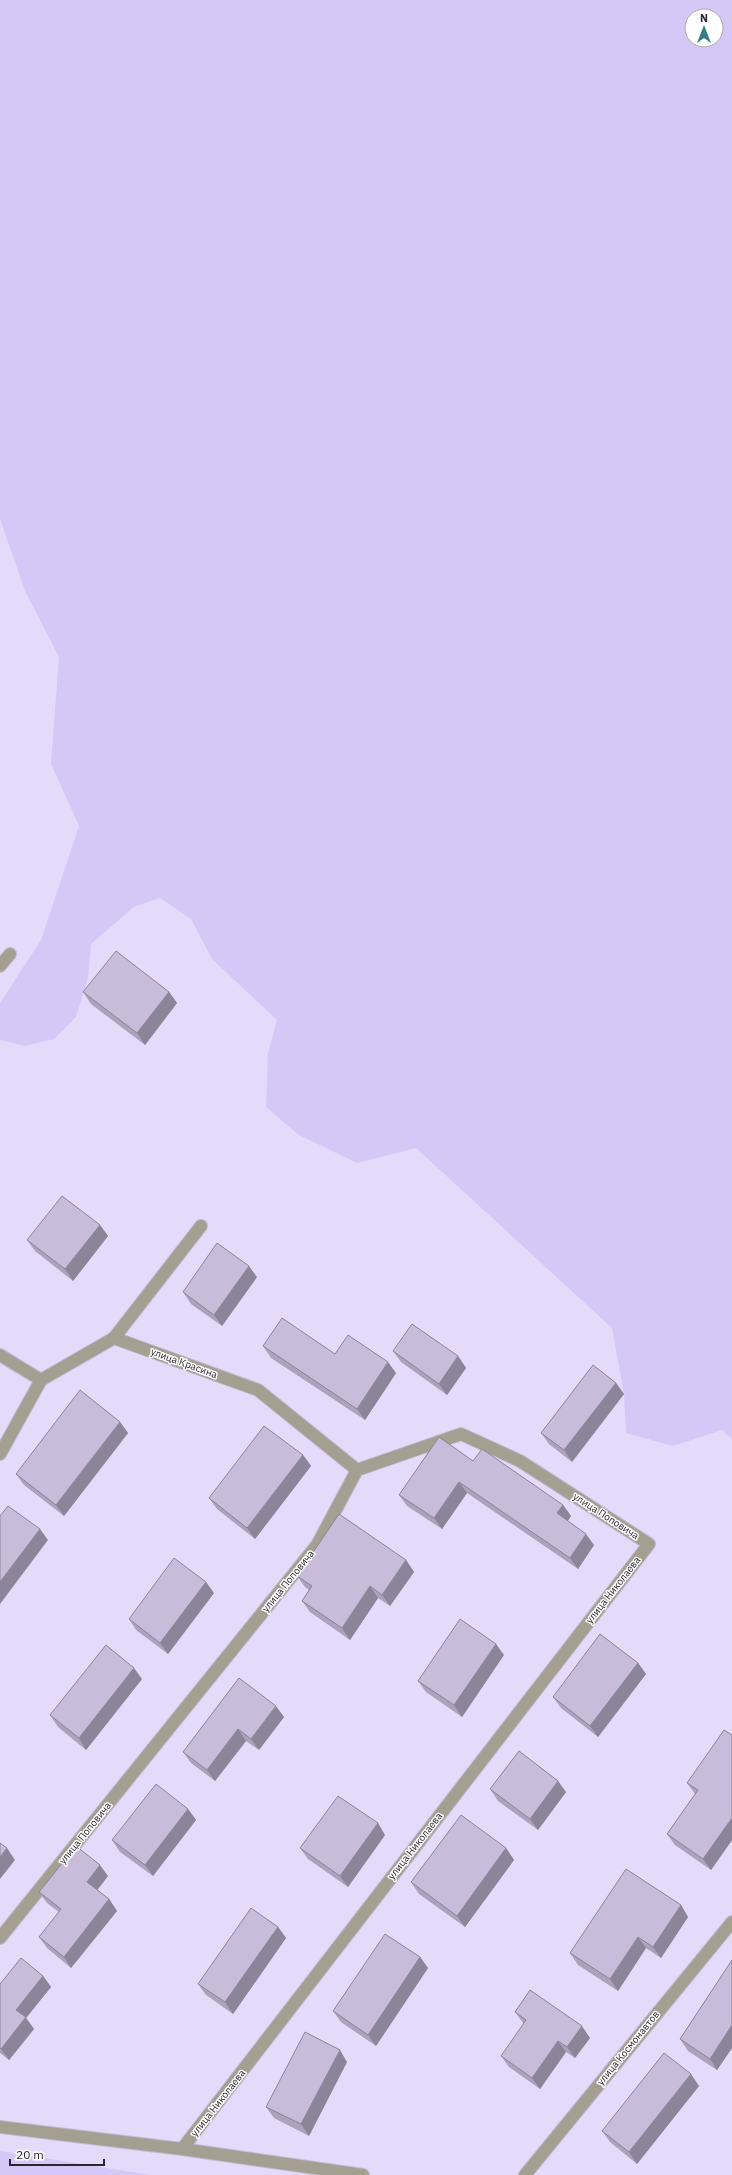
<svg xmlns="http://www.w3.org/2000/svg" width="732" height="2175" viewBox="0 0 732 2175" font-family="'IBM Plex Sans',sans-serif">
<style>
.green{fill:#d5c8f6;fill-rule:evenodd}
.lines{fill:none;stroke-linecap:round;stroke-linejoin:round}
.lane-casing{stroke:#c2bad6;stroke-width:14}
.street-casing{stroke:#c2bad6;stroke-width:14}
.lane{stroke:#a59f92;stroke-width:12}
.street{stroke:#a59f92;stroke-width:12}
.wall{fill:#aca2bb}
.shaded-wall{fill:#8c8499}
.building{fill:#c8bcda;stroke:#8c8499}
.labels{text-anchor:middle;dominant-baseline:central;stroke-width:3;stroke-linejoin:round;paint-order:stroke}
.street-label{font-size:10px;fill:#292631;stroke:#fff}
</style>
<rect width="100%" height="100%" fill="#e4dbfa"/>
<!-- green -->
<path class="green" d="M 0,0 L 732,0 L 732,1439 L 722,1430 L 673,1446 L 626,1433 L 624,1394 L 612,1328 L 416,1148 L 357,1163 L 299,1135 L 266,1107 L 268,1053 L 277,1020 L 212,959 L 191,919 L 160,898 L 134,907 L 91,944 L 88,978 L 76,1017 L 54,1039 L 25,1046 L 0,1040 L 0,1003 L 41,940 L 79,826 L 51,764 L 59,657 L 25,591 L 0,519 ZM 692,16 L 716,16 L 716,40 L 692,40 Z
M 0,2151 L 151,2175 L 0,2175 Z"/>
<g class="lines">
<defs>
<path id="lane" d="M 114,1338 L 201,1226"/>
<path id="street" d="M 0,966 L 10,954
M 0,1355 L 41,1380 L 114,1338 L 258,1390 L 357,1470
M 0,1454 L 41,1380
M 0,1938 L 317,1545 L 357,1470 L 461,1434 L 520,1461 L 649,1544 L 182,2149
M 0,2127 L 182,2149 L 363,2175
M 525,2175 L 732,1922"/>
</defs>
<!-- lane casing -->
<use href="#lane" class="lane-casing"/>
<!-- street casing -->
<use href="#street" class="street-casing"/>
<!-- lane -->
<use href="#lane" class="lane"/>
<!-- street -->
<use href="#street" class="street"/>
</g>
<!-- wall -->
<path class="wall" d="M 83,992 L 169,992 L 177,1003 L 145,1045 L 91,1004 Z
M 100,1225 L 108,1236 L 73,1281 L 35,1251 L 27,1240 Z
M 257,1277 L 222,1326 L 191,1304 L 183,1292 Z
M 263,1346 L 335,1354 L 396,1373 L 365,1420 L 271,1358 Z
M 393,1351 L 458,1356 L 466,1368 L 447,1395 L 401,1362 Z
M 616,1383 L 624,1394 L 572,1462 L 549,1444 L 541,1433 Z
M 120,1422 L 128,1433 L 64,1516 L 24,1485 L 16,1474 Z
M 303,1455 L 311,1466 L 255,1539 L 217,1509 L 209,1498 Z
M 473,1461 L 563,1505 L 571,1516 L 567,1521 L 594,1545 L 578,1569 L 467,1493 L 442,1529 L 407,1506 L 399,1495 Z
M 406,1560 L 414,1572 L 390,1606 L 378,1598 L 350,1640 L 310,1612 L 302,1601 L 309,1590 L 305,1587 L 297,1576 Z
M 214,1593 L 168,1654 L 136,1630 L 129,1619 Z
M 504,1655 L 462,1717 L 426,1692 L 418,1681 Z
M 638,1663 L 646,1674 L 598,1737 L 561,1708 L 553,1697 Z
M 239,1678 L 284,1717 L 259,1750 L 246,1741 L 215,1781 L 191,1763 L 183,1752 Z
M 142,1679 L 86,1750 L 58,1727 L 50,1715 Z
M 732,1735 L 732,1840 L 711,1870 L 675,1845 L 667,1834 L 695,1794 L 687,1783 Z
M 490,1789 L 566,1792 L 538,1830 L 498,1801 Z
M 188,1809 L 196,1820 L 153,1876 L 120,1852 L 112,1840 Z
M 385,1835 L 348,1887 L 308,1859 L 300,1848 Z
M 506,1848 L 514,1860 L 465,1927 L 419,1894 L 411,1882 Z
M 108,1876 L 97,1890 L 109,1899 L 117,1911 L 71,1968 L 47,1948 L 39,1937 L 59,1912 L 47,1903 L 39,1892 Z
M 681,1905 L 688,1917 L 661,1958 L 646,1948 L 618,1991 L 578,1965 L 570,1953 Z
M 278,1927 L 286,1938 L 233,2014 L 206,1995 L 198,1984 Z
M 420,1957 L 428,1968 L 376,2046 L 341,2022 L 333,2011 Z
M 732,1960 L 732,2048 L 717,2070 L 688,2051 L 680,2039 Z
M 43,1976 L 51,1987 L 26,2018 L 34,2029 L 9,2060 L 0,2053 L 0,1984 Z
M 515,2012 L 590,2038 L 575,2058 L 566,2052 L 540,2089 L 509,2067 L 501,2056 L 524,2024 Z
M 347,2062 L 309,2136 L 274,2118 L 266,2107 Z
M 699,2086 L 637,2164 L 610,2142 L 602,2131 Z"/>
<!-- shaded-wall -->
<path class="shaded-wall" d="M 169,992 L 177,1003 L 145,1045 L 137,1033 Z
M 100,1225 L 108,1236 L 73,1281 L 65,1269 Z
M 249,1266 L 257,1277 L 222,1326 L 214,1315 Z
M 458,1356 L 466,1368 L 447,1395 L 439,1384 Z
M 388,1362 L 396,1373 L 365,1420 L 357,1409 Z
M 616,1383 L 624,1394 L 572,1462 L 564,1450 Z
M 120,1422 L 128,1433 L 64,1516 L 56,1505 Z
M 303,1455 L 311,1466 L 255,1539 L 247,1528 Z
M 459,1482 L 467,1493 L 442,1529 L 434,1518 Z
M 563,1505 L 571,1516 L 565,1525 L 557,1513 Z
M 40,1529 L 48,1540 L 0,1604 L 0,1582 Z
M 586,1534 L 594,1545 L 578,1569 L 570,1558 Z
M 406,1560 L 414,1572 L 390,1606 L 382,1595 Z
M 206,1582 L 214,1593 L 168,1654 L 160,1643 Z
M 370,1586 L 378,1598 L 350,1640 L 342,1628 Z
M 496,1644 L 504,1655 L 462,1717 L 454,1705 Z
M 638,1663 L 646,1674 L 598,1737 L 590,1726 Z
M 134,1668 L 142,1679 L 86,1750 L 79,1738 Z
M 276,1706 L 284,1717 L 259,1750 L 251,1739 Z
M 238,1729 L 246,1741 L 215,1781 L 207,1770 Z
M 558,1781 L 566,1792 L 538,1830 L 530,1819 Z
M 188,1809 L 196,1820 L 153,1876 L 145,1865 Z
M 732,1818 L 732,1840 L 711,1870 L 703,1859 Z
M 378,1823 L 385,1835 L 348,1887 L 340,1876 Z
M 7,1848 L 15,1860 L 0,1879 L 0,1857 Z
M 506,1848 L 514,1860 L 465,1927 L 457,1916 Z
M 100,1865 L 108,1876 L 95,1893 L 87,1882 Z
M 109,1899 L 117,1911 L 71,1968 L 64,1957 Z
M 681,1905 L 688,1917 L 661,1958 L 653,1947 Z
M 278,1927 L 286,1938 L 233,2014 L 225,2002 Z
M 638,1937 L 646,1948 L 618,1991 L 610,1979 Z
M 420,1957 L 428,1968 L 376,2046 L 368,2035 Z
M 43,1976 L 51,1987 L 26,2018 L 34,2029 L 9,2060 L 1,2049 L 16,2010 Z
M 732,2025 L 732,2048 L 717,2070 L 710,2059 Z
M 582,2026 L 590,2038 L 575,2058 L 567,2047 Z
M 558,2041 L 566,2052 L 540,2089 L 532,2078 Z
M 340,2050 L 347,2062 L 309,2136 L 301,2124 Z
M 691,2074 L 699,2086 L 637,2164 L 629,2152 Z"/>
<!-- building -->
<path class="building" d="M 116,951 L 169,992 L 137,1033 L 83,992 Z
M 62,1196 L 100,1225 L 65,1269 L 27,1240 Z
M 217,1243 L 249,1266 L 214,1315 L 183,1292 Z
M 282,1318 L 335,1354 L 348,1335 L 388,1362 L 357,1409 L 263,1346 Z
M 412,1324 L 458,1356 L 439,1384 L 393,1351 Z
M 593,1365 L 616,1383 L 564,1450 L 541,1433 Z
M 80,1390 L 120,1422 L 56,1505 L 16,1474 Z
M 264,1426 L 303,1455 L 247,1528 L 209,1498 Z
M 439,1437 L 473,1461 L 482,1449 L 563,1505 L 557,1513 L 586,1534 L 570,1558 L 459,1482 L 434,1518 L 399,1495 Z
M 8,1506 L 40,1529 L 0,1582 L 0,1516 Z
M 339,1514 L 406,1560 L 382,1595 L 370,1586 L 342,1628 L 302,1601 L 312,1586 L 297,1576 Z
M 174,1558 L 206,1582 L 160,1643 L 129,1619 Z
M 460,1619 L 496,1644 L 454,1705 L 418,1681 Z
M 600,1634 L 638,1663 L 590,1726 L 553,1697 Z
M 106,1645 L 134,1668 L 79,1738 L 50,1715 Z
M 239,1678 L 276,1706 L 251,1739 L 238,1729 L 207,1770 L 183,1752 Z
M 724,1730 L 732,1735 L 732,1818 L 703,1859 L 667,1834 L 698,1790 L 687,1783 Z
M 519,1751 L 558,1781 L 530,1819 L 490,1789 Z
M 156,1784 L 188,1809 L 145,1865 L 112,1840 Z
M 338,1796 L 378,1823 L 340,1876 L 300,1848 Z
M 461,1815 L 506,1848 L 457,1916 L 411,1882 Z
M 0,1843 L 7,1848 L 0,1857 Z
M 76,1846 L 100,1865 L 87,1882 L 109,1899 L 64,1957 L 39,1937 L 61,1909 L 39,1892 Z
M 626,1869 L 681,1905 L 653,1947 L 638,1937 L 610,1979 L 570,1953 Z
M 251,1908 L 278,1927 L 225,2002 L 198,1984 Z
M 385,1934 L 420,1957 L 368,2035 L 333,2011 Z
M 21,1958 L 43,1976 L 16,2010 L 26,2017 L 1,2049 L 0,2048 L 0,1984 Z
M 732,1960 L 732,2025 L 710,2059 L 680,2039 Z
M 530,1990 L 582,2026 L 567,2047 L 558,2041 L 532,2078 L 501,2056 L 526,2020 L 515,2012 Z
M 305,2032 L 340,2050 L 301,2124 L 266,2107 Z
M 664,2053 L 691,2074 L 629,2152 L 602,2131 Z"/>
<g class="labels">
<!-- street labels -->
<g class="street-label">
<text transform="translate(184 1363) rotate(20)">улица Красина</text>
<text transform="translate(606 1516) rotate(33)">улица Поповича</text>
<text transform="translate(288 1581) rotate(-51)">улица Поповича</text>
<text transform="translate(613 1590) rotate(-52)">улица Николаева</text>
<text transform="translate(85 1833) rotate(-51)">улица Поповича</text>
<text transform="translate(415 1846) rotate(-52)">улица Николаева</text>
<text transform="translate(628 2048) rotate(-51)">улица Космонавтов</text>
<text transform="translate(218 2103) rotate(-52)">улица Николаева</text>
</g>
</g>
<!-- north arrow -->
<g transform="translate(704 28)"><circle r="19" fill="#ffffff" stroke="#a9a8ad"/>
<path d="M0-3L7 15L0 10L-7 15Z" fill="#347d80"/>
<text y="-6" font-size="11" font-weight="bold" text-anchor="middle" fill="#292631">N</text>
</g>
<!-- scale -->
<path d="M10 2159v6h94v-6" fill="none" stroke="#292631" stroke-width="2"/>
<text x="16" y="2159" font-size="12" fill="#292631" stroke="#ffffff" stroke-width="3" paint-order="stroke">20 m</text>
</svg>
